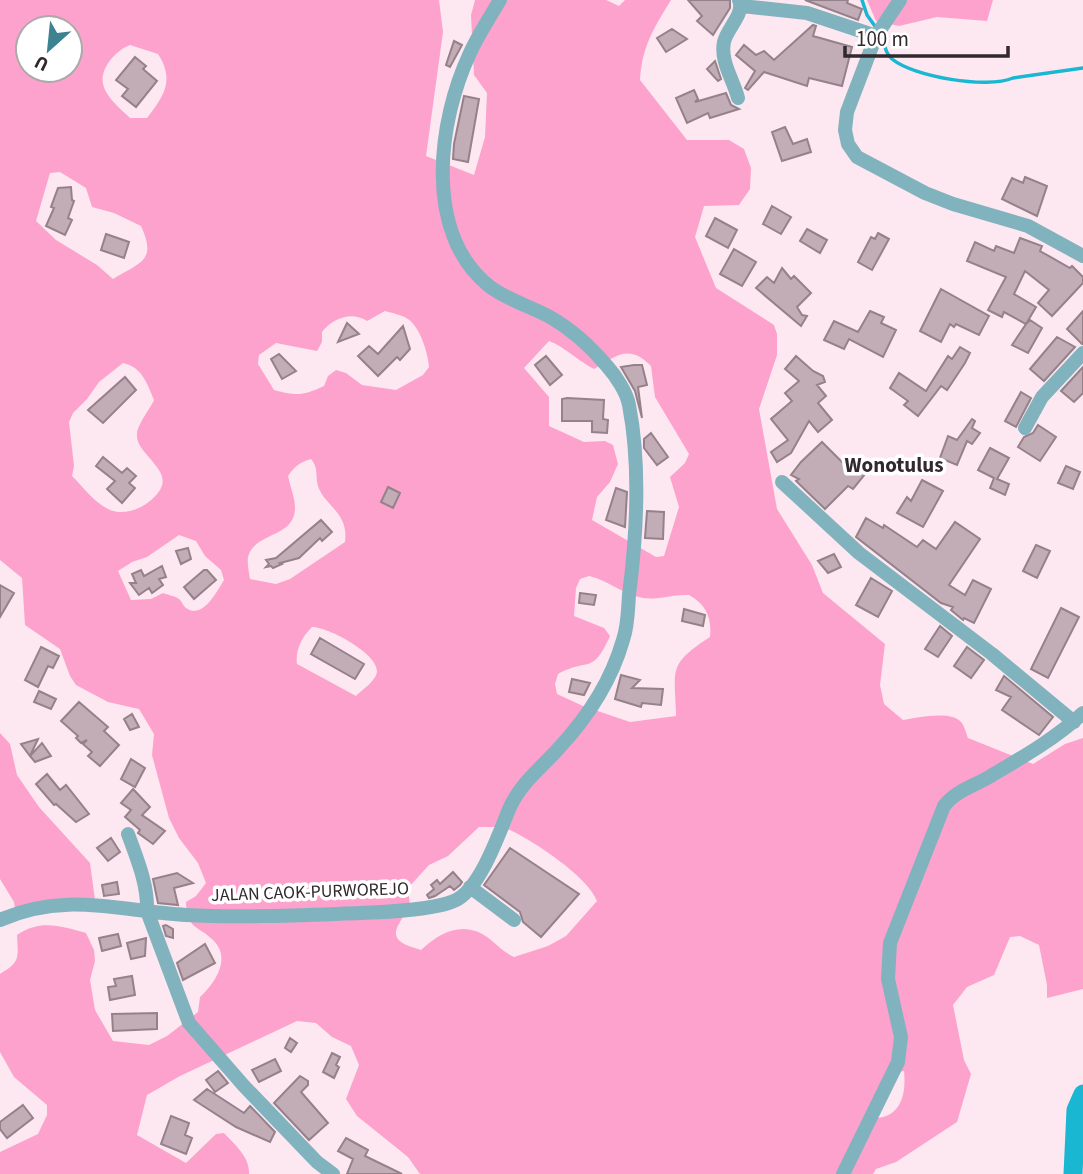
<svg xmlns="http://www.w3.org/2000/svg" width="1083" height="1174" viewBox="0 0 1083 1174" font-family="'Source Sans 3',sans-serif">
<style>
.green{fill:#fca2cc;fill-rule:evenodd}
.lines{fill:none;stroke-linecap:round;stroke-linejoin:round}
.stream{stroke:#19b7d1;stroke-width:3.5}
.river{stroke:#19b7d1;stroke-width:19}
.building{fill:#c2adb6;stroke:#958189;stroke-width:2}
.minor{stroke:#81b3be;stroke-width:14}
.labels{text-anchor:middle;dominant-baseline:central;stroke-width:7;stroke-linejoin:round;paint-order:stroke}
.street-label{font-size:18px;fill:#31292d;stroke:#fff}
.quarter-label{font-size:21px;font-weight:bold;fill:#31292d;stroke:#fff}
</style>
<rect width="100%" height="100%" fill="#fde8f1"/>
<!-- green -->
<path class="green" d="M 0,0 L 439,0 L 443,32 L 426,156 L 474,175 L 485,137 L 487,93 L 474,75 L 471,15 L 475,0 L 606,0 L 619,6 L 625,0 L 671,0 C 654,28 642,46 640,80 L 687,140 L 729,140 L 744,149 L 751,168 L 750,189 L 739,205 L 704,206 L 695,237 L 716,288 L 774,325 L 777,334 L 777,355 L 759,409 L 777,509 L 812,565 L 823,593 L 885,644 L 880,685 L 884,704 L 903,720 C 916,718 951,710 961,722 C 964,725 966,733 968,738 L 1033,764 L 1065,744 L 1083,738 L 1083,989 L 1047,998 L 1047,985 L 1039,945 L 1020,936 L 1010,937 L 994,975 L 967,987 L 953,1005 L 964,1060 L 971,1074 L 957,1122 L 896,1162 L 876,1169 L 873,1174 L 420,1174 L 408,1157 L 357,1116 L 346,1099 L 359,1065 L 351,1046 L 332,1037 L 316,1023 L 297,1021 L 180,1076 L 147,1095 L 137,1135 L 186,1163 L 216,1134 L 224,1133 C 235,1145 250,1157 249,1174 L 0,1174 L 0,1152 L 38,1134 L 47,1115 L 47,1105 L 14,1077 L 0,1052 L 0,974 C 21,962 18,957 17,935 C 40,919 61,926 86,933 L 94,950 L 95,961 L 90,980 L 95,1010 L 113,1041 L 149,1045 L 167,1036 L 198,1012 L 200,997 C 215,983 232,958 213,940 C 198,925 187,930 186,902 L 196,896 L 206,883 L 198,863 L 179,838 L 169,818 L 152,755 L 154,734 L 139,709 L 108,702 L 76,685 L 70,676 L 60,649 L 25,625 L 22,578 L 0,560 ZM 28,28 L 70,28 L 70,70 L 28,70 ZM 130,45 L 158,54 C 175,80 164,96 147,118 L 130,118 C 111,100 90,84 112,58 C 118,52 122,48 130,45 ZM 60,172 L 86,188 L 92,207 L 114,213 L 141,226 C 157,261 141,262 113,279 L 97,265 L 56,240 L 36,221 L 50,173 ZM 385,311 C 392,313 402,315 408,319 C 420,327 428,353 429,367 L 423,375 L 396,390 L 362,385 L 346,373 L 336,370 L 328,376 L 324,386 C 302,396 297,396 274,390 L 258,364 L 259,355 L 276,343 L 317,351 L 322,342 L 322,332 C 333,318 352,311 367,321 ZM 549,341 C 565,347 578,361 594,369 C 617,355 629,344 651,366 L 655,397 L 689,454 L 685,463 L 670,477 L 679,507 L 664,556 L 656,557 L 592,520 L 597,497 L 610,482 L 618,464 L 613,445 L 605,441 L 584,442 L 549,426 L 549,397 L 524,368 ZM 123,363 C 142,367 147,383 154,400 C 150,409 137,425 137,434 C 135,454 173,469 160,490 C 150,506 125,518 108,509 C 94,502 83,487 72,476 L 74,466 L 69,422 L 73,413 L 87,399 L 99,382 ZM 311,459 C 319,469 315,475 318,486 C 325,507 349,512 345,542 L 290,579 L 276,584 L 250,579 C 249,573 247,563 248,557 C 254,532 295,538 295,508 C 295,498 290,486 288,476 C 294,467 300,462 311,459 ZM 179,535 L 196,541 L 205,556 L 221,570 L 224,580 C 217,591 203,620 186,608 C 183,606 182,601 179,599 C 175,596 168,595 163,593 L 151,599 L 131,600 L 118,571 L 132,562 L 147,557 ZM 589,576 C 608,580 624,595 643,598 C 658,600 674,594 689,595 C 706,604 712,618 710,637 C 667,665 675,669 676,716 L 630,722 L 583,706 L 557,694 L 555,684 L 558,674 C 589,657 592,676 610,636 L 604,628 L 574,616 L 576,588 L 580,579 ZM 312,627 C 328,627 377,653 377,671 C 377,680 362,690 356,696 L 297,664 C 295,650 302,637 312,627 ZM 479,827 C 489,827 503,826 512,831 C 535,842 588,877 597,901 L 566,936 L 548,946 L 514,957 C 505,953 499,947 491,940 C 466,920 443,930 421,950 C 387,941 392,932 410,907 L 408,888 L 429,865 L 448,856 ZM 904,1071 C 907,1100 897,1123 864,1117 L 885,1075 Z
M 867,0 L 993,0 L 987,21 L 937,17 L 899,26 L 876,21 Z
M 0,733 L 10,744 L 17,775 L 39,807 L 90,863 L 95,900 L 15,908 L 14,902 L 0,879 Z"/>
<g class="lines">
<!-- stream -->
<path class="stream" d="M 862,0 L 867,15 L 877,29
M 882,35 C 885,43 884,52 892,59 C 914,77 987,89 1013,78 L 1083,68"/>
<!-- river -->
<path class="river" d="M 1073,1174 L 1076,1110 L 1083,1094"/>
</g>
<!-- building -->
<path class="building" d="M 688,0 L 730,0 L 730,8 L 713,35 L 697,21 L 702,16 Z
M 805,0 L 848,0 L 847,3 L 862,9 L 858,20 Z
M 813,25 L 816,26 L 813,36 L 852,47 L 842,86 L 809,78 L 807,86 L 764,72 L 748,90 L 745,88 L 755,71 L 736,55 L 744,45 L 756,55 L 764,51 L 774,60 Z
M 672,29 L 687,39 L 666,52 L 657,38 Z
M 454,41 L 462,45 L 450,67 L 446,65 Z
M 135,57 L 146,66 L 143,69 L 157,81 L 136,107 L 122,96 L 128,89 L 116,80 Z
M 715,61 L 721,79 L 718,81 L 707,69 Z
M 694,90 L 698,99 L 695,102 L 726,93 L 731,105 L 739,109 L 710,118 L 708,113 L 687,123 L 676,98 Z
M 464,96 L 479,99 L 468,162 L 453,159 L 454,144 Z
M 785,127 L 793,144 L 807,139 L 811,152 L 782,161 L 772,132 Z
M 1025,177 L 1047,186 L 1037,216 L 1002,199 L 1012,178 L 1023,183 Z
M 71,187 L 72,200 L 74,201 L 68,218 L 72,220 L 65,235 L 46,226 L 54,208 L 51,207 L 58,188 Z
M 772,206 L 791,217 L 781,234 L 763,224 Z
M 715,218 L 737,230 L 728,248 L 706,236 Z
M 807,229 L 827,240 L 820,253 L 800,241 Z
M 878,233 L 889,239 L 872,270 L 858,262 L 871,237 L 875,239 Z
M 106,234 L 129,242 L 124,258 L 101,250 Z
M 1020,238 L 1042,246 L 1040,251 L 1070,268 L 1072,266 L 1083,277 L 1083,283 L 1052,316 L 1038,303 L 1049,290 L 1025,271 L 1014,294 L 1036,307 L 1026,324 L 1030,320 L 1042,328 L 1028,353 L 1012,345 L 1026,324 L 1004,312 L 1002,317 L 988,310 L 1006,277 L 967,261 L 975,242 L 994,251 L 996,246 L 1014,253 Z
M 734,249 L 756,262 L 742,286 L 720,274 Z
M 782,268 L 791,279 L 794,276 L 811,293 L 797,307 L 802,315 L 807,316 L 801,326 L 756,288 L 767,277 L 774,283 Z
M 941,289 L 989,316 L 979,335 L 956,324 L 954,327 L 950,324 L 941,342 L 920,331 Z
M 870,311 L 884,317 L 881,323 L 896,330 L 883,357 L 849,339 L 844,349 L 824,340 L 834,321 L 858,332 Z
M 1083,311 L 1083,344 L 1082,344 L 1067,329 Z
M 347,323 L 359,334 L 338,342 Z
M 403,326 L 410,349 L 400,360 L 397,357 L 378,376 L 358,356 L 369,346 L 378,354 Z
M 1057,337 L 1075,347 L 1044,381 L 1030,369 Z
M 960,347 L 970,353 L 965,363 L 947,390 L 941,386 L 918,416 L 904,405 L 908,401 L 890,388 L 899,373 L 926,391 L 948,356 L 952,359 Z
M 279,354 L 296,371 L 282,379 L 271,359 Z
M 546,356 L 562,375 L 550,385 L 535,365 Z
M 796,356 L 813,371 L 823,376 L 825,382 L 817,385 L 826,396 L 818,403 L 832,420 L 818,432 L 809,421 L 791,453 L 777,462 L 771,452 L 788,440 L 771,419 L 792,401 L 785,393 L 799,381 L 785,369 Z
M 634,365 L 642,365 L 647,385 L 638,387 L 642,418 L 635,391 L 621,367 Z
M 1083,367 L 1083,393 L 1074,402 L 1061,391 Z
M 125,377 L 136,390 L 103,423 L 88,410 Z
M 1021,392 L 1031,398 L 1016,427 L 1005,421 Z
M 567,398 L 604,400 L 603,419 L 608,420 L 607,433 L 592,432 L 592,421 L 562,421 L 562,399 Z
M 972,419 L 975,421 L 972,428 L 980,433 L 972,444 L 967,441 L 957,465 L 940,458 L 948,436 L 957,440 Z
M 1038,425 L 1056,437 L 1040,461 L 1018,447 L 1024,437 L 1033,433 Z
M 651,433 L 668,457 L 657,465 L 644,448 L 644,439 Z
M 822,442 L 848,468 L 853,462 L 866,473 L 853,489 L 848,486 L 825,509 L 796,481 L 799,479 L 791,475 L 801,462 Z
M 990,448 L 1009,458 L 997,479 L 1009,484 L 1005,495 L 990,488 L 994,478 L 978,470 Z
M 103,457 L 122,473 L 127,468 L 136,476 L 129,483 L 135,488 L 122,503 L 107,489 L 115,481 L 96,466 Z
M 1066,466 L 1080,472 L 1073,489 L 1058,483 Z
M 922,480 L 943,491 L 923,527 L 897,513 L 907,497 L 911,501 Z
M 388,487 L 400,493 L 393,508 L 381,502 Z
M 616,488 L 627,492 L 625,527 L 606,520 Z
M 647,511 L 664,512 L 663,539 L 645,538 Z
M 866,518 L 883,528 L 884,525 L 917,547 L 923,540 L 936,549 L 955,522 L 980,539 L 949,585 L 965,595 L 973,580 L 991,589 L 974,623 L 964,618 L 963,620 L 951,610 L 953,607 L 941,603 L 856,537 Z
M 321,520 L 332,532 L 322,541 L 320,538 L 299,558 L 280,563 L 282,564 L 273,568 L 271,566 L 266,567 L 269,564 L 266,560 L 276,558 Z
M 1036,545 L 1050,551 L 1037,578 L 1023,571 Z
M 188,548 L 191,559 L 181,564 L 176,551 Z
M 834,554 L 841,567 L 828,573 L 818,561 Z
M 162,566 L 166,577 L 159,579 L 163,585 L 152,593 L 149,588 L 139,595 L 130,583 L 136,583 L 132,574 L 141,570 L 144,576 Z
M 204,570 L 207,570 L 216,580 L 194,599 L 184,587 Z
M 871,578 L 892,591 L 878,617 L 856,605 Z
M 0,585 L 14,593 L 0,617 Z
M 580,593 L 596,595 L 594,605 L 579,603 Z
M 1061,608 L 1079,617 L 1048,678 L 1031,669 Z
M 684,609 L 705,615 L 703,626 L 682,621 Z
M 940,626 L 952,636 L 938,657 L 925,649 Z
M 320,638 L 364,664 L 355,679 L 311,654 Z
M 41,647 L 59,656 L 53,668 L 48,666 L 38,687 L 25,680 Z
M 967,647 L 984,660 L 971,678 L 954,666 Z
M 621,675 L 640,680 L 632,688 L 663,689 L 661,705 L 642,703 L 641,707 L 615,699 Z
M 1004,676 L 1053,717 L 1039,735 L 1002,710 L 1011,697 L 996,690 Z
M 572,679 L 590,683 L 584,695 L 569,692 Z
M 39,691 L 56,699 L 51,709 L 34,702 Z
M 79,702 L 108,727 L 104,731 L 119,745 L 100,766 L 88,756 L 92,752 L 83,744 L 87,740 L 81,743 L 76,738 L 78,736 L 61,721 Z
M 132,714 L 139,727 L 130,730 L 124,719 Z
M 38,739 L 30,756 L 21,744 Z
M 42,743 L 51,756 L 35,762 L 30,756 Z
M 131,759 L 145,768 L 135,787 L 121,779 Z
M 47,774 L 60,790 L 66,785 L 89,814 L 76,822 L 56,804 L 54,805 L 36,784 Z
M 133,789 L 150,807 L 142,815 L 165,831 L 153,844 L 138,833 L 140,830 L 125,817 L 131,810 L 121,803 Z
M 111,838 L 120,852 L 108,861 L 97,848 Z
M 510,848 L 579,894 L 541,937 L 523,922 L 520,912 L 484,885 Z
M 453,872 L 462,882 L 460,885 L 454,890 L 450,886 L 435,896 L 429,898 L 427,895 L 434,889 L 431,885 L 437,880 L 440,884 Z
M 177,873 L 193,883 L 174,888 L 178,905 L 158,903 L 153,879 Z
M 117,882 L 119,894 L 104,896 L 102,885 Z
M 166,925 L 173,929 L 173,938 L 166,936 L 163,926 Z
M 118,934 L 121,946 L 102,951 L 99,938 Z
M 146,938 L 145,956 L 131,959 L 127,943 Z
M 205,944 L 215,963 L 183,980 L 177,963 Z
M 132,976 L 135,995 L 110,1000 L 108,987 L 116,986 L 114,979 Z
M 157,1013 L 157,1029 L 113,1031 L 112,1014 Z
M 290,1038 L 297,1043 L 291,1052 L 285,1048 Z
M 332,1053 L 340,1057 L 336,1065 L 339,1067 L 334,1078 L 323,1072 Z
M 275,1059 L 281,1071 L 259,1082 L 252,1070 Z
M 218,1071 L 228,1083 L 215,1092 L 206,1080 Z
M 300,1076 L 308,1081 L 308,1085 L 301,1092 L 328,1123 L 309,1140 L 274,1103 Z
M 207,1089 L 244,1113 L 250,1106 L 275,1132 L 270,1142 L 236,1127 L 194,1100 Z
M 23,1105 L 33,1118 L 7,1138 L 0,1129 L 0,1122 Z
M 171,1116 L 189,1123 L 185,1135 L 192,1138 L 186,1154 L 161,1144 Z
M 346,1138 L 368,1150 L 365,1156 L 402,1174 L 347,1174 L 353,1159 L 338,1151 Z"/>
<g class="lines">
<!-- minor -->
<path class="minor" d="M 900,0 L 876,36 L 847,112 L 845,130 L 848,144 L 857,157 L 925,193 L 953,204 L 1028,226 L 1083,256
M 742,6 L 807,13 L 876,36
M 738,98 C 733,79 720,61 724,42 C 727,28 745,14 739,0
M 1025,428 L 1042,397 L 1083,353
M 782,482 L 859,553 L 992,654 L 1074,722
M 128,834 C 137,859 148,884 147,911 L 189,1023 L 244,1086 L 317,1162 L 333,1174
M 470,887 L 514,920
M 0,920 C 65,891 119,911 186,915 C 245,918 303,915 361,913 C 383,912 440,910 458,899 C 482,884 499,833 510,807 C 521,783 541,768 558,749 C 588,717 611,682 623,640 C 628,626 628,609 629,595 C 637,533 641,467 629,405 C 627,393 616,376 607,366 C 591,347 571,329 550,317 C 530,306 507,300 489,286 C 423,233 438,121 470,53 C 478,35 490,17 500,0
M 843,1174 L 898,1062 L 901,1037 L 888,979 L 890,943 L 944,806 C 955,791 974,786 989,777 C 1021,758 1055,739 1083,713"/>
</g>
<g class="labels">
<!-- street labels -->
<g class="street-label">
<text transform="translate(310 892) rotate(-2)">JALAN CAOK-PURWOREJO</text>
</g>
<!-- quarter labels -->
<g class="quarter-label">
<text x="894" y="465">Wonotulus</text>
</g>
</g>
<!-- north arrow -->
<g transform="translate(49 49) rotate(207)"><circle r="33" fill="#ffffff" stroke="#ada9ab" stroke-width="2"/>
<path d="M0-5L12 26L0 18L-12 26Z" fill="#3d8290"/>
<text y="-10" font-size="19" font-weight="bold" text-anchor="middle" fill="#31292d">U</text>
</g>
<!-- scale -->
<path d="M845 46v10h163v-10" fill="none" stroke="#31292d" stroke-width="3.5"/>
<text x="856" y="46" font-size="21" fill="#31292d" stroke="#ffffff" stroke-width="5" paint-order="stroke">100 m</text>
</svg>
